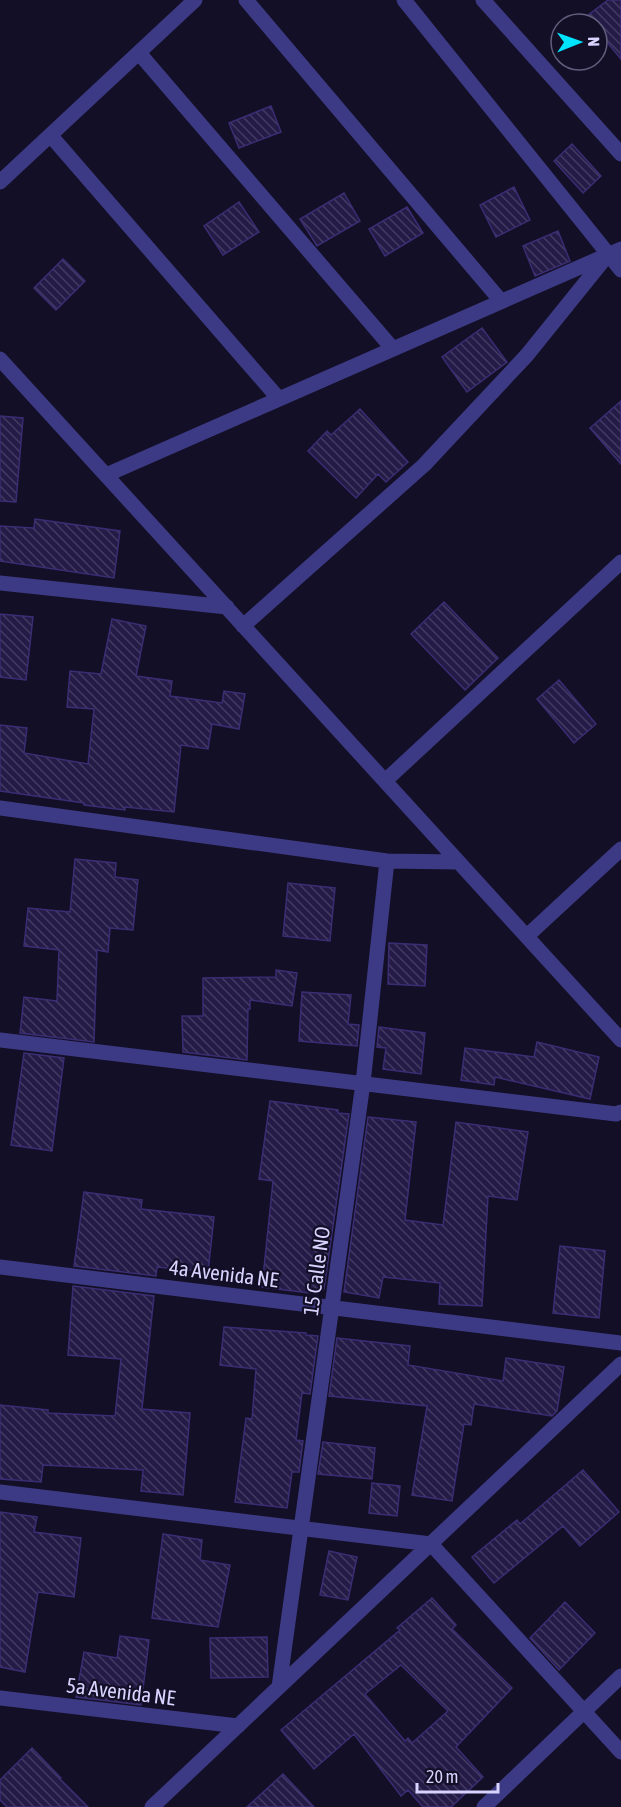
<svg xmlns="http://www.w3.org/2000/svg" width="621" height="1807" viewBox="0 0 621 1807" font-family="'Asap Condensed',sans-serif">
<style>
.building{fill:url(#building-back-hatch);stroke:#3b2d73;stroke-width:1.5;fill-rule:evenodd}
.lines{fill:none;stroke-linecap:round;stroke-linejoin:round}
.minor{stroke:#3d3a85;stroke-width:15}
.labels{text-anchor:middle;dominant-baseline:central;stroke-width:4.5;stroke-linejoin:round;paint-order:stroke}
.street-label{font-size:21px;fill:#d9d4ff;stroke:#130f26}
</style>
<defs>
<pattern id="building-back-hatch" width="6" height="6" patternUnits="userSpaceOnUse" patternTransform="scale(1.5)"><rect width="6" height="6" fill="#241b47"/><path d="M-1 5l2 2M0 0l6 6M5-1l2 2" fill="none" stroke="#433b63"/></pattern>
</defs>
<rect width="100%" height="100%" fill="#130f26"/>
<!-- building -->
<path class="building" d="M 608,0 L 621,0 L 621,59 L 597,30 L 597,24 L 592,24 L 587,16 Z
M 271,106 L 281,132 L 239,148 L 229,123 Z
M 572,144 L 601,176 L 583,193 L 554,161 Z
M 514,187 L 530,220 L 496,237 L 480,205 Z
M 344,193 L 360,221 L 317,246 L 300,219 Z
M 239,202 L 259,232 L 223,255 L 204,226 Z
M 407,207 L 423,233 L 385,256 L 369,229 Z
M 558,231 L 570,261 L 535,276 L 523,246 Z
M 63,259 L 85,281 L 56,310 L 34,288 Z
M 482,328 L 507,362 L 467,392 L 442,357 Z
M 621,401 L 621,464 L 590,428 Z
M 360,409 L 408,462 L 386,482 L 378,474 L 356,498 L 308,451 L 327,431 L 331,435 Z
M 0,416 L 23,418 L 16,502 L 0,501 Z
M 35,519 L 120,531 L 114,578 L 0,561 L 0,526 L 34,528 Z
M 444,602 L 498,658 L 465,690 L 411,634 Z
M 0,614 L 33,617 L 26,680 L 0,677 Z
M 112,619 L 146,626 L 136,676 L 172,681 L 170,696 L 222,703 L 224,691 L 245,694 L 239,729 L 212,724 L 208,749 L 181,745 L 174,812 L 125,807 L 125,810 L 84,805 L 84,803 L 0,791 L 0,725 L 27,728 L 24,753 L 88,764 L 94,709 L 67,707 L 70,671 L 101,674 Z
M 559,680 L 596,724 L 574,743 L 537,699 Z
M 75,859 L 116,863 L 115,877 L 138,880 L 133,930 L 110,928 L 108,952 L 97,950 L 94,1042 L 20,1033 L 24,997 L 57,1001 L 59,950 L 24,946 L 28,908 L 70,912 Z
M 288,883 L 335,888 L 330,941 L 283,936 Z
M 389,943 L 427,945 L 425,986 L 388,984 Z
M 276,970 L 297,973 L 292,1006 L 250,1000 L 250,1009 L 248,1009 L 247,1060 L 183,1052 L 182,1016 L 203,1016 L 203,978 L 276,977 Z
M 302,992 L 351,995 L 348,1024 L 359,1025 L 357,1046 L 299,1041 Z
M 379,1027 L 425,1033 L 421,1074 L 383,1069 L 386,1048 L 377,1047 Z
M 537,1042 L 599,1057 L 590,1099 L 495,1077 L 494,1085 L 461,1080 L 465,1048 L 534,1057 Z
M 24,1053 L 64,1058 L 52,1151 L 11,1145 Z
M 270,1101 L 338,1110 L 338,1113 L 349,1114 L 324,1289 L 318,1288 L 317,1294 L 262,1287 L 273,1181 L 259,1179 Z
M 368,1117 L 416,1122 L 405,1220 L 443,1225 L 456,1122 L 528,1132 L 517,1200 L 488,1196 L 482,1306 L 439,1304 L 440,1283 L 383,1277 L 379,1298 L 344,1292 Z
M 84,1192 L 142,1200 L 141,1209 L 214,1217 L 208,1272 L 157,1267 L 156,1276 L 74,1266 Z
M 560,1246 L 605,1251 L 599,1318 L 553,1313 Z
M 73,1286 L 154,1296 L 142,1409 L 190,1413 L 183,1495 L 141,1491 L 143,1470 L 43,1465 L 41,1482 L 0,1479 L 0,1405 L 48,1410 L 48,1413 L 115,1416 L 121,1359 L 68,1355 Z
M 224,1327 L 306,1333 L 306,1335 L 318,1336 L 310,1394 L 302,1393 L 296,1440 L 303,1441 L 299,1472 L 292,1472 L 287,1508 L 235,1502 L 246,1418 L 252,1419 L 256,1369 L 220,1365 Z
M 337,1338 L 410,1346 L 408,1365 L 503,1381 L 506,1358 L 564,1367 L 557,1411 L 552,1416 L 474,1404 L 471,1425 L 464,1424 L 452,1501 L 412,1495 L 427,1406 L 329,1396 Z
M 323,1442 L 375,1448 L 372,1479 L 318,1474 Z
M 583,1470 L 619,1512 L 580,1546 L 563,1526 L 494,1583 L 472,1557 L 517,1520 L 520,1524 Z
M 372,1483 L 400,1486 L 397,1516 L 369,1513 Z
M 0,1512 L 37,1517 L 34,1532 L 81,1538 L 74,1597 L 38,1592 L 25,1672 L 0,1667 Z
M 163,1534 L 202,1540 L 200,1560 L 230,1565 L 218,1627 L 152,1618 Z
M 329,1551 L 357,1557 L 348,1600 L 320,1595 Z
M 432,1598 L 456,1625 L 452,1629 L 512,1688 L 456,1747 L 483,1777 L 451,1807 L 423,1807 L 408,1790 L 401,1796 L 354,1734 L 314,1769 L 281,1730 L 400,1630 L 397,1628 ZM 401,1665 L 448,1711 L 412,1743 L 408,1738 L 405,1741 L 365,1694 Z
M 565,1602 L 595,1633 L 559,1670 L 530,1638 Z
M 120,1636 L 149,1640 L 141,1705 L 76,1697 L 84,1652 L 117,1658 Z
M 267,1637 L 268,1677 L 211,1678 L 210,1638 Z
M 32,1748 L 61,1778 L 60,1779 L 88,1807 L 7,1807 L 0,1800 L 0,1780 Z
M 283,1774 L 314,1807 L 247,1807 Z"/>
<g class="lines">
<!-- minor -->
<path class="minor" d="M 246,0 L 501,301
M 404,0 L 621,270
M 483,0 L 621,154
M 139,53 L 393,349
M 51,136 L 279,399
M 0,182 L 195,0
M 0,359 L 621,1040
M 106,475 L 621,249
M 0,583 L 227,607
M 243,626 L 424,465 L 527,355 L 606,257
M 385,781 L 621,562
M 0,808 L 387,861 L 458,862
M 527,936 L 621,849
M 0,1040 L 616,1114 L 621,1112
M 0,1267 L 621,1343
M 0,1492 L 431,1544 L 621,1752
M 279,1687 L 363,1083 L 387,861
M 0,1698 L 238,1726
M 152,1807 L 621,1364
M 484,1807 L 621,1676"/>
</g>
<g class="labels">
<!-- street labels -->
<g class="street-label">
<text transform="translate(316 1271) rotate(-82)">15 Calle NO</text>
<text transform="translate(224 1273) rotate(7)">4a Avenida NE</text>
<text transform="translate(121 1691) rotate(7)">5a Avenida NE</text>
</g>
</g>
<!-- north arrow -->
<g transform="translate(579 42) rotate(89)"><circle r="28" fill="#130f26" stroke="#625e7d" stroke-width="1.5"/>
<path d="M0-4.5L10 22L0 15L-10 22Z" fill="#00e5ff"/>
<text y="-9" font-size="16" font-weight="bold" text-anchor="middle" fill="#d9d4ff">N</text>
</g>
<!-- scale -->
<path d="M417 1783v9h81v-9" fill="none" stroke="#d9d4ff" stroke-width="3"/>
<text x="426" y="1783" font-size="18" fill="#d9d4ff" stroke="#130f26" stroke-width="4.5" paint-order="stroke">20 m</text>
</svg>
